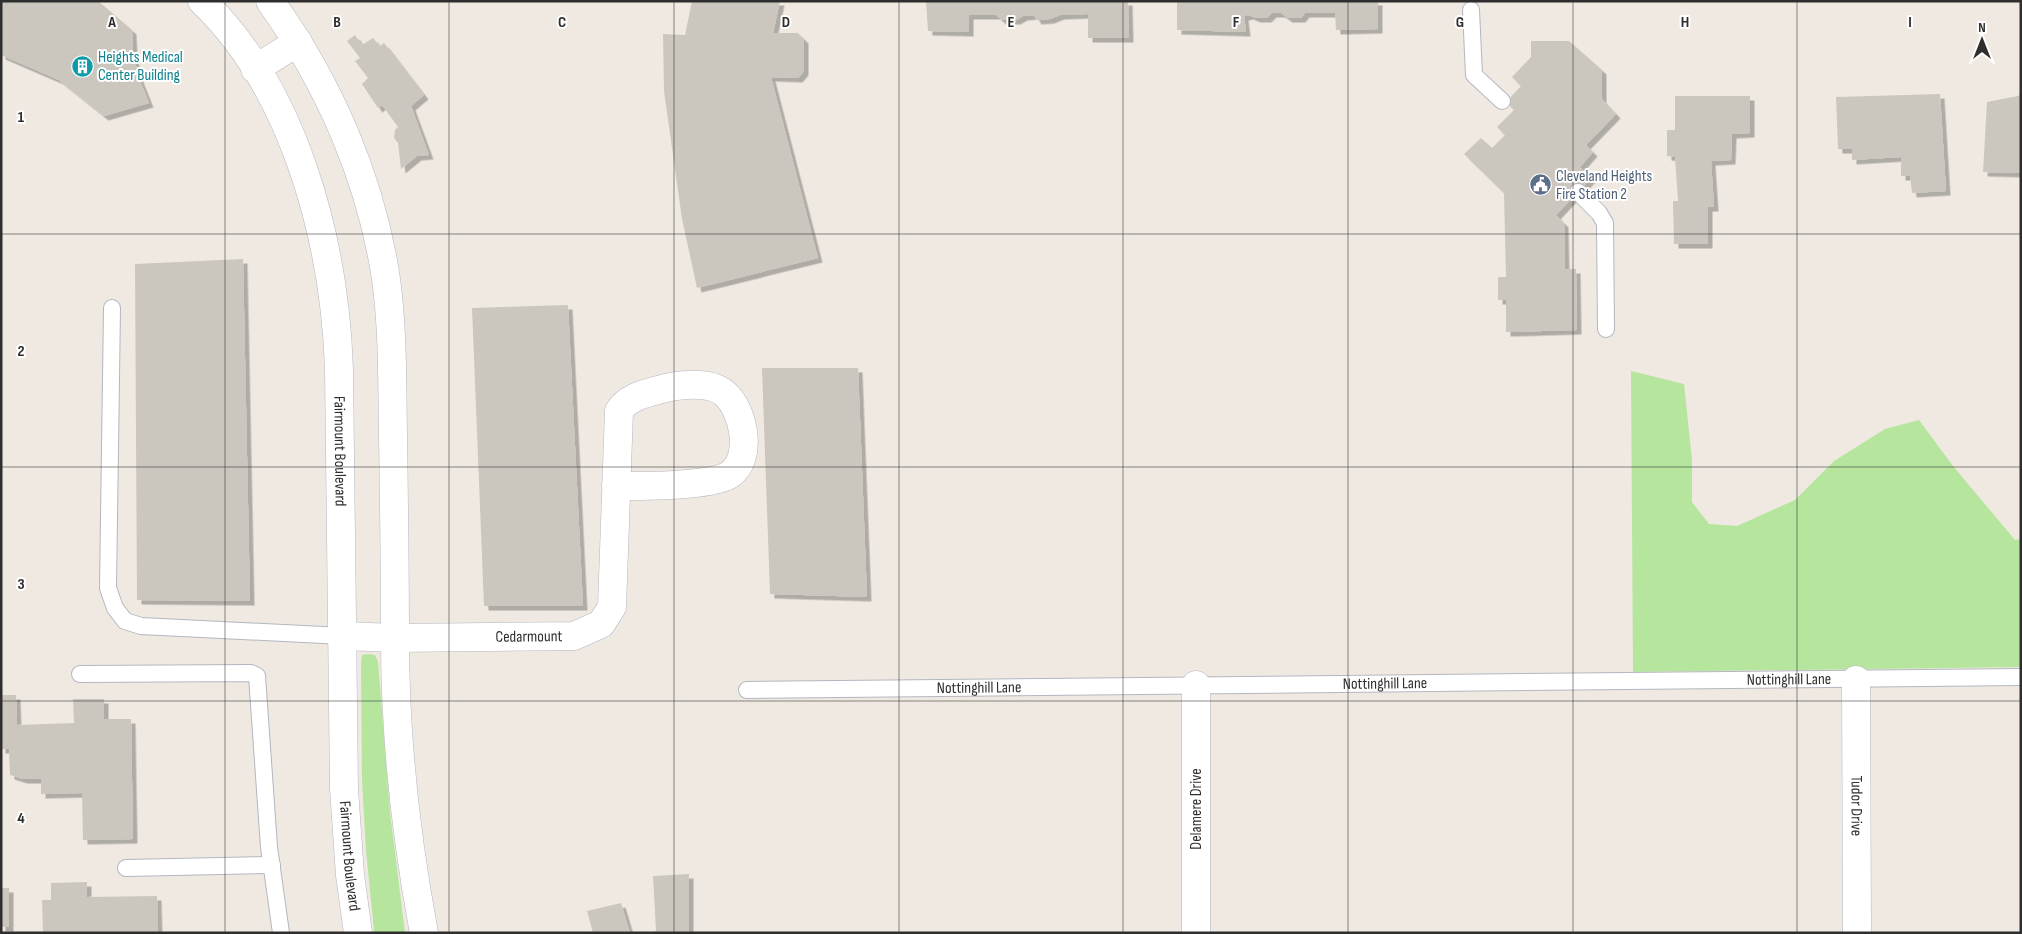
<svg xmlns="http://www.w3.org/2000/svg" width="2022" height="934" viewBox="0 0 2022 934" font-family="'Sofia Sans Condensed',sans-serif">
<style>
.green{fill:#b6e59e}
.building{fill:#cbc7bf;filter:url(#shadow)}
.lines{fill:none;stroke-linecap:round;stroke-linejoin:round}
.service-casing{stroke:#b4b7c1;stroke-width:18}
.minor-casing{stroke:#b4b7c1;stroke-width:29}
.secondary-casing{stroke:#b4b7c1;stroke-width:29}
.service{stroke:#fff;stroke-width:16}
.minor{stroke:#fff;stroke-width:28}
.secondary{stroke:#fff;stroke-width:28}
.grid{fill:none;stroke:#2e2e2e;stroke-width:1;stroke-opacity:0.55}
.labels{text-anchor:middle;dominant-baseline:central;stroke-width:4;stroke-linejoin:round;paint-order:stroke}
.culture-label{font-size:16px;fill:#0d838f;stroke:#fff;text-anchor:start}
.service-label{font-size:16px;fill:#4e5e75;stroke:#fff;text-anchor:start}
.street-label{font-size:16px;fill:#2e2e2e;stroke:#fff}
.grid-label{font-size:16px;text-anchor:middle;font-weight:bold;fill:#2e2e2e;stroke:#fff;stroke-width:4;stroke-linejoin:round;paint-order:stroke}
</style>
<defs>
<filter id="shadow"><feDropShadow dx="4.5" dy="4.5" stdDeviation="0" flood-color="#0004"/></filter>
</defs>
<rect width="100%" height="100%" fill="#efe9e1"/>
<!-- green -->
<path class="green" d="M 1631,371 L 1684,384 L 1692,460 L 1692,502 L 1709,524 L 1737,526 L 1795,500 L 1834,461 L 1885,429 L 1919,420 L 1953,466 L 2015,540 L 2021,539 L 2021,667 L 1633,672 Z
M 369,654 L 375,655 L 378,661 L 390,812 L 405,933 L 374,933 L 374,930 L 366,851 L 362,779 L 361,663 L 362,655 Z"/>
<!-- building -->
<path class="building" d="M 1,1 L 98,1 L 132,30 L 133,54 L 139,78 L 149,103 L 104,116 L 59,80 L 1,55 Z
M 692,1 L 780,1 L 773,33 L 798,33 L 804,39 L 804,71 L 798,78 L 771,77 L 818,258 L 697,288 L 682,219 L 664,91 L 663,34 L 685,35 Z
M 926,1 L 1128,1 L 1129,38 L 1088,38 L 1088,14 L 1060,15 L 1050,19 L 1037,20 L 1034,15 L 1023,16 L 1016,20 L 1002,20 L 996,15 L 969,15 L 969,32 L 928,31 Z
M 1177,1 L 1378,1 L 1378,29 L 1336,30 L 1335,13 L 1305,13 L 1301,18 L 1288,18 L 1281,13 L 1272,13 L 1267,18 L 1256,18 L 1249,15 L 1244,16 L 1246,32 L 1177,30 Z
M 355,35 L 362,45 L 373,38 L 380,46 L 384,43 L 424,95 L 411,106 L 429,155 L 417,156 L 401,169 L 398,143 L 394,138 L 395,130 L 398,127 L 382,105 L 378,108 L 362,84 L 368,78 L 355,61 L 360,58 L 347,41 Z
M 1531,41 L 1569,41 L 1602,70 L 1602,99 L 1616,114 L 1586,145 L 1593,152 L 1580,167 L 1591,178 L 1556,215 L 1564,223 L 1565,269 L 1576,269 L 1577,330 L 1506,332 L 1506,300 L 1498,300 L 1498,277 L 1506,277 L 1504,193 L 1464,154 L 1481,138 L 1492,148 L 1505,135 L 1497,127 L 1514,110 L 1506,102 L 1521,86 L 1512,77 L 1531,57 Z
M 1940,94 L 1946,191 L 1912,193 L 1910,176 L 1901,176 L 1901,157 L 1852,160 L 1852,149 L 1838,149 L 1836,97 Z
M 2021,94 L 2021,173 L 1983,172 L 1987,102 L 2018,96 Z
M 1675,96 L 1750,96 L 1750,133 L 1732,134 L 1731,160 L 1711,161 L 1714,207 L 1708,207 L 1708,244 L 1674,244 L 1673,201 L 1678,201 L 1675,157 L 1667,156 L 1667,130 L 1675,130 Z
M 243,259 L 250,601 L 137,600 L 135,264 Z
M 568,305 L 583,606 L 484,606 L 472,308 Z
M 762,368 L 858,368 L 867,597 L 770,594 Z
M 1,695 L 16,695 L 17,725 L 74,723 L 73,699 L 104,699 L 104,719 L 131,719 L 133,839 L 83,840 L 82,793 L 41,794 L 41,779 L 23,779 L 10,775 L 9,749 L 1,749 Z
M 689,874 L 689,933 L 650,933 L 656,931 L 653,876 Z
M 87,882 L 87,897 L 157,896 L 158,933 L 43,933 L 42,900 L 51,900 L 51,883 Z
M 1,888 L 9,888 L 9,927 L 1,927 Z
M 621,903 L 630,933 L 593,933 L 587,911 Z"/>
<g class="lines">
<defs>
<g id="service">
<path d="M 1471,10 L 1474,75 L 1502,101"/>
<path d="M 1578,192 L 1599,213 L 1605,223 L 1606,329"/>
<path d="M 112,308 L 108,588 L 115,608 L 125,621 L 141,626 L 343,636"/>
<path d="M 80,674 L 251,673 L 257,676 L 269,847 L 281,933"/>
<path id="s1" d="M 747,690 L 2021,677"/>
<path d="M 126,868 L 272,865"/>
</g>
<g id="minor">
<path d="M 255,69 L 298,42"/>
<path id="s2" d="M 343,636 L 395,638 L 574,636 L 601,624 L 612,607 L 619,411 C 627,398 643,394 658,390 C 676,385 708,380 724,393 C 744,409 754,459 729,475 C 711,486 639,487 616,485"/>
<path id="s3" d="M 1856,680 L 1857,933"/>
<path d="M 1196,685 L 1196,933"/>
</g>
<g id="secondary">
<path id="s4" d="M 202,1 C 296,91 335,244 339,370 L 344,789 L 350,875 L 358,933"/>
<path d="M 270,1 C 329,83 371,179 386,279 C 393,330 392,382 393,433 C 394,502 395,571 395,640 C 395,738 406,837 424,933"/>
</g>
</defs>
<!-- service casing -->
<use href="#service" class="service-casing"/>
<!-- minor casing -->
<use href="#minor" class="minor-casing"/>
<!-- secondary casing -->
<use href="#secondary" class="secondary-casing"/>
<!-- service -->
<use href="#service" class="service"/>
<!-- minor -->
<use href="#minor" class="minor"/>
<!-- secondary -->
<use href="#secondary" class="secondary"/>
</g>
<!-- grid -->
<path class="grid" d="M 225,1 L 225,933M 449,1 L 449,933M 674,1 L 674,933M 899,1 L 899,933M 1123,1 L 1123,933M 1348,1 L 1348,933M 1573,1 L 1573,933M 1797,1 L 1797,933M 1,234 L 2021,234M 1,467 L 2021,467M 1,701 L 2021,701"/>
<!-- icons -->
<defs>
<symbol id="building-disc" viewBox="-11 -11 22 22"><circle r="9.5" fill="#0f9aa8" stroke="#fff"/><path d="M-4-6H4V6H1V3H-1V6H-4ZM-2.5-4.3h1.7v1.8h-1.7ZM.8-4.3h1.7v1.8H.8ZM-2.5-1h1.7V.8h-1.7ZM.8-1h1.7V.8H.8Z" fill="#fff"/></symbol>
<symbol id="civic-disc" viewBox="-11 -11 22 22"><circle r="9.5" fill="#5c6f8a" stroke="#fff"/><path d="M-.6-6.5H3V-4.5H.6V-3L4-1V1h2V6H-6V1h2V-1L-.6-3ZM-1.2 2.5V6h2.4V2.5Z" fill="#fff"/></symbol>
</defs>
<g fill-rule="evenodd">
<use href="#building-disc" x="70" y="54" width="25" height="25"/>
<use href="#civic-disc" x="1528" y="172" width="25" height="25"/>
</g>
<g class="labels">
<!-- culture labels -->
<g class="culture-label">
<text x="98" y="57">Heights Medical<tspan x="98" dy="18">Center Building</tspan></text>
</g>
<!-- service labels -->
<g class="service-label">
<text x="1556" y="176">Cleveland Heights<tspan x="1556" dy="18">Fire Station 2</tspan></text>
</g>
<!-- street labels -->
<g class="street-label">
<text stroke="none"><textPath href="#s4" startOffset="484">Fairmount Boulevard</textPath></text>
<text stroke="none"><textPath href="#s2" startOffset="186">Cedarmount</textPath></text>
<text stroke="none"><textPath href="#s1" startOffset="1042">Nottinghill Lane</textPath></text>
<text stroke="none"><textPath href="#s1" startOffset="638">Nottinghill Lane</textPath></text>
<text stroke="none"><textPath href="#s1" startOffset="232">Nottinghill Lane</textPath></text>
<text stroke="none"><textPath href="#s3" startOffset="126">Tudor Drive</textPath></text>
<text transform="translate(1196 809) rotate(-90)">Delamere Drive</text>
<text stroke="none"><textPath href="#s4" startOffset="889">Fairmount Boulevard</textPath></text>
</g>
</g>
<g class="grid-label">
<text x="112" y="27">A</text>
<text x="337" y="27">B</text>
<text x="562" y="27">C</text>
<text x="786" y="27">D</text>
<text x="1011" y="27">E</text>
<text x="1236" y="27">F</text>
<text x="1460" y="27">G</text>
<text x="1685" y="27">H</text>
<text x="1910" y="27">I</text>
<text x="21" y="122">1</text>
<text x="21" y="356">2</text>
<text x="21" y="589">3</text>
<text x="21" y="823">4</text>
</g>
<!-- border -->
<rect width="2022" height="934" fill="none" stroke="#2e2e2e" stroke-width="5"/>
<!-- north arrow -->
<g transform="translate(1982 40)" stroke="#ffffff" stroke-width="4" paint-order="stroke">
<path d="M0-4L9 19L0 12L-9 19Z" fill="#2e2e2e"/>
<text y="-8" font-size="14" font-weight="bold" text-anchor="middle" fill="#2e2e2e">N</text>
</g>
</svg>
